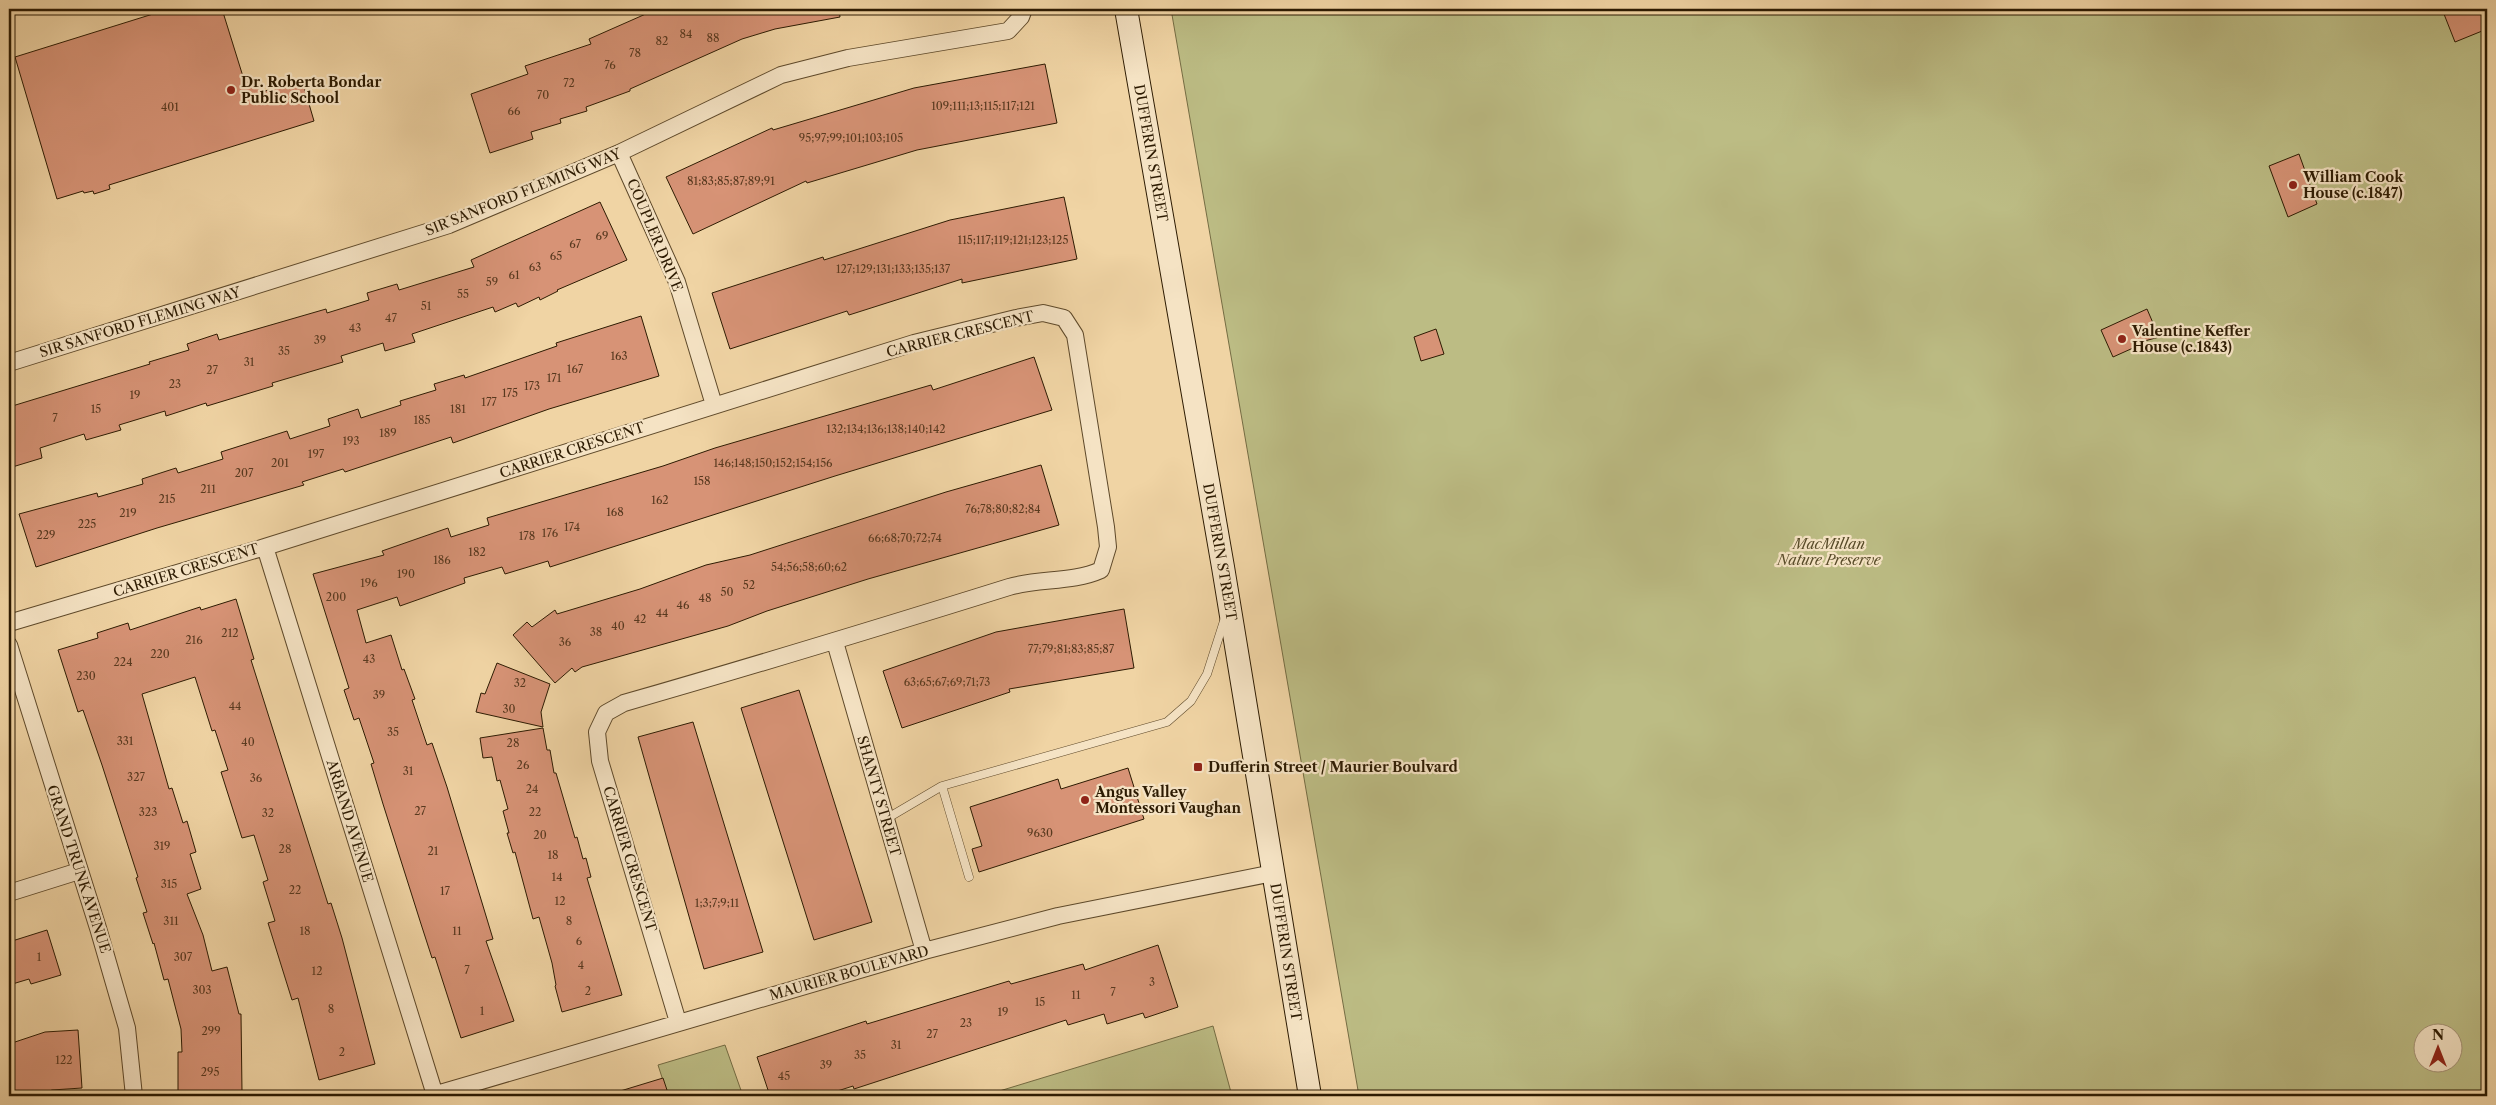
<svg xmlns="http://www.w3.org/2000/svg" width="2496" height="1105" viewBox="0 0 2496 1105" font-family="'Libre Caslon Text',serif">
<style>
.green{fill:#bcbc84;stroke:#746c43;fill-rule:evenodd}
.building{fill:#d79376;stroke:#2d1b02}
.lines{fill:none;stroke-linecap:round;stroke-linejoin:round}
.service-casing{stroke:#5e492a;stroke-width:9}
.minor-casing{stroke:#5e492a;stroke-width:18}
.secondary-casing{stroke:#2d1b02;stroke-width:24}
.service{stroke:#f5e3c4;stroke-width:8}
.minor{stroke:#f5e3c4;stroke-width:16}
.secondary{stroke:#f5e3c4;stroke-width:22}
.poi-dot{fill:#8f2418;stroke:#f5e3c4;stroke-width:2}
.labels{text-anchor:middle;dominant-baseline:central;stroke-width:4.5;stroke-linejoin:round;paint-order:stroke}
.number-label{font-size:11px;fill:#58391f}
.poi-label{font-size:14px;font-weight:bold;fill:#2d1b02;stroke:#f5e3c4;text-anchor:start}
.street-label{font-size:14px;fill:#2d1b02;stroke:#f5e3c4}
.park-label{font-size:14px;font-style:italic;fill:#584b29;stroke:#f5e3c4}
</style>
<rect width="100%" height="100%" fill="#f0d4a4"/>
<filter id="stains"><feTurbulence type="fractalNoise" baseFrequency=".004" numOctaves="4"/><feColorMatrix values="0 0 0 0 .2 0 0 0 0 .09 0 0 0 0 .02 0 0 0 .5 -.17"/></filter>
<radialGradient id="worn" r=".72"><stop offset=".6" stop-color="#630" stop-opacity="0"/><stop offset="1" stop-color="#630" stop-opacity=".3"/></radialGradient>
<!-- green -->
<path class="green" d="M 1171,9 L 2487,9 L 2487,1096 L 1359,1096 ZM 2424,1032 L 2454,1032 L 2454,1062 L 2424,1062 Z
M 1213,1026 L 1232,1096 L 983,1096 Z
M 725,1045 L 743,1096 L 668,1096 L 658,1065 Z"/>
<!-- building -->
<path class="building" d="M 169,9 L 222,9 L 245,83 L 258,79 L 262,92 L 302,80 L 314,121 L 109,185 L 110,189 L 94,194 L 93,191 L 84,193 L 83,191 L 57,199 L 15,57 Z
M 657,9 L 839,9 L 840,17 L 775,29 L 742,39 L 630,89 L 630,91 L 586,107 L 587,111 L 560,119 L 561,123 L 531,132 L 533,139 L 490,153 L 471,94 L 528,74 L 525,66 L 591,44 L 589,39 Z
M 2442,9 L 2487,9 L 2487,29 L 2455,42 Z
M 1045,64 L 1057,123 L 917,150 L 807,183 L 806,181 L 693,234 L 666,177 L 772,128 L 773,130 L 914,88 Z
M 2299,154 L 2317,204 L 2288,217 L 2269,166 Z
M 1064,197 L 1077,259 L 962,283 L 962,279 L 849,315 L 847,311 L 730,349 L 712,293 L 823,257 L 824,260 L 950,220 Z
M 600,202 L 627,260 L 557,290 L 558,291 L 540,300 L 539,297 L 518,307 L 516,303 L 495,312 L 493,307 L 412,334 L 415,342 L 385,351 L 383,343 L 341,356 L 343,362 L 272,383 L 273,386 L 207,406 L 206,403 L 166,416 L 165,411 L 119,425 L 121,430 L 86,440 L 84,434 L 40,448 L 42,458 L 9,468 L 9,407 L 150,364 L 149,362 L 189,350 L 187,344 L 217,334 L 219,340 L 326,309 L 327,313 L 369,300 L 367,293 L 397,284 L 399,290 L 474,267 L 471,260 Z
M 2147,309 L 2159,337 L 2141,342 L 2142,344 L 2113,357 L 2101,330 Z
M 641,316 L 659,376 L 549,409 L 453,443 L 451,437 L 345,472 L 343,469 L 302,482 L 304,485 L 157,528 L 36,567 L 19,514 L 97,493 L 98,497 L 143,484 L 142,479 L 176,468 L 178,473 L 223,459 L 221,452 L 287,431 L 290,439 L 330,426 L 328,419 L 358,409 L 361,418 L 401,405 L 400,401 L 436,390 L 434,384 L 464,375 L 465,378 L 557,346 L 556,343 Z
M 1436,329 L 1444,354 L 1421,361 L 1414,337 Z
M 1034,357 L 1052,410 L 835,476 L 550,567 L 548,561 L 505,574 L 502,567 L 464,578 L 465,583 L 400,606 L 397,597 L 357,610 L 366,643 L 391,635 L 402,670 L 404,669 L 415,699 L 412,700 L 427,745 L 432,743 L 447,787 L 493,939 L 486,941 L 514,1021 L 461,1038 L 435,957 L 432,958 L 421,924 L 383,804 L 371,764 L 374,763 L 359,718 L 354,720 L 344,690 L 349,688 L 313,574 L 384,555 L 382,551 L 448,528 L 451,537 L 489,525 L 487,518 L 663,466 L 715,448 L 931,385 L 933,390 Z
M 1041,465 L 1059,525 L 868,579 L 767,611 L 728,626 L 582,667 L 575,672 L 572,668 L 555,683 L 513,635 L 527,622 L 532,627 L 555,610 L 557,614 L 640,589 L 706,565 L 750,555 L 946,492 Z
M 236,599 L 254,659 L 251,660 L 328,904 L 331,903 L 342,938 L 375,1064 L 319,1080 L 298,998 L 292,1000 L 268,923 L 275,921 L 263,882 L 268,880 L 254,835 L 242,838 L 221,772 L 228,770 L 215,730 L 212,731 L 195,677 L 142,694 L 169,789 L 172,788 L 183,823 L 187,821 L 196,852 L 190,854 L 201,889 L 187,894 L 203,935 L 212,971 L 227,967 L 239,1014 L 241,1014 L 242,1092 L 178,1093 L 178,1052 L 182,1052 L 181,1029 L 168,979 L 164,980 L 154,943 L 153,944 L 143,913 L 147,912 L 136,878 L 138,877 L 102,765 L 83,710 L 78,712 L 58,650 L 98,638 L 97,633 L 128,623 L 130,630 L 200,607 L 201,610 Z
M 1124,609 L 1134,668 L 1009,689 L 1010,692 L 902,728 L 883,671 L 996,632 Z
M 497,663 L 550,684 L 541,712 L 543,727 L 476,712 L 481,693 L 485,694 Z
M 799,690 L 872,922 L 814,940 L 741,708 Z
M 693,722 L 763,952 L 704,969 L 638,737 Z
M 543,728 L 547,750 L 550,750 L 554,773 L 556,773 L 575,838 L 577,837 L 583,859 L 586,858 L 591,877 L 587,878 L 622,995 L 562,1012 L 555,986 L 556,985 L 552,963 L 539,917 L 533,919 L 515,852 L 513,853 L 507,833 L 509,833 L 503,811 L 508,809 L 500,780 L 497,781 L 492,757 L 483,758 L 480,738 Z
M 1128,768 L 1144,819 L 979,872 L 972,849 L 982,846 L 970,807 L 1058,779 L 1061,789 Z
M 47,930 L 61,975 L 31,984 L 29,979 L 9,985 L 9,942 Z
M 1158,945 L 1178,1007 L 1145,1018 L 1143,1013 L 1107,1024 L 1104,1014 L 1068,1025 L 1066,1020 L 854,1089 L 853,1086 L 822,1096 L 770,1096 L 757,1057 L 866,1021 L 867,1024 L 1009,981 L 1011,984 L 1083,964 L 1085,970 Z
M 78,1030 L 82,1088 L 52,1090 L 34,1096 L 13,1096 L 9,1085 L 9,1044 L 45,1032 Z
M 663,1078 L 669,1096 L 617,1096 L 617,1092 Z"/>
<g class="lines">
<defs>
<path id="service" d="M 942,786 L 969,877
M 886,819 L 942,786 L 1167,722 L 1191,701 L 1207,674 L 1225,618"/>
<path id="minor" d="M 619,153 L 677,282 L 714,405
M 9,363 L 449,225 L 619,153 L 781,75 L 848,58 L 1008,31 L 1021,17 L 1024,9
M 265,547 L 435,1095
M 9,623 L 265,547 L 914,343 L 1016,318 L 1043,313 L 1064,318 L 1075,335 L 1106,527 L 1108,547 L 1101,570 C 1072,583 1039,578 1009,587 C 881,627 753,666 624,703 L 606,713 L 597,732 L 600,761 L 678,1022
M 835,642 L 924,951
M 9,645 L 98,928 L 127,1028 L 134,1096
M 9,893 L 79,871
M 430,1096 L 924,951 L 1058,916 L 1273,873"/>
<path id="secondary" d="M 1126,9 L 1223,567 L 1310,1096"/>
</defs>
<!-- service casing -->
<use href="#service" class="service-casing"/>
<!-- minor casing -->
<use href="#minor" class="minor-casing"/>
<!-- secondary casing -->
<use href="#secondary" class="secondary-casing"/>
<!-- service -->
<use href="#service" class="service"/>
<!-- minor -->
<use href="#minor" class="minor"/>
<!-- secondary -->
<use href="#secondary" class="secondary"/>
</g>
<!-- markers -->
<g class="poi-dot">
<circle cx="231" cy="90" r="5"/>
<circle cx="2293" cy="185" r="5"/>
<circle cx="2122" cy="339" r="5"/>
<rect x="1193" y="762" width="10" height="10" rx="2.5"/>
<circle cx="1085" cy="800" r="5"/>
</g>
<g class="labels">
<!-- number labels -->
<g class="number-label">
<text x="686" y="34">84</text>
<text x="713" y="38">88</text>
<text x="662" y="41">82</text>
<text x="635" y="53">78</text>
<text x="610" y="65">76</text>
<text x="569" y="83">72</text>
<text x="543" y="95">70</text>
<text x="983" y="106">109;111;13;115;117;121</text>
<text x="170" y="107">401</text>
<text x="514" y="111">66</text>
<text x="851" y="138">95;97;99;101;103;105</text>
<text x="731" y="181">81;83;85;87;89;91</text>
<text x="602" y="236">69</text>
<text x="1013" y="240">115;117;119;121;123;125</text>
<text x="575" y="244">67</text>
<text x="556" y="256">65</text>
<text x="535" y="267">63</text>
<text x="893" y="269">127;129;131;133;135;137</text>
<text x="514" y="275">61</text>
<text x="492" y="282">59</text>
<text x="463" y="294">55</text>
<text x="426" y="306">51</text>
<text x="391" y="318">47</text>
<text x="355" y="328">43</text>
<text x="320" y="340">39</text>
<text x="284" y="351">35</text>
<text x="619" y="356">163</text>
<text x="249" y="362">31</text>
<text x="575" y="369">167</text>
<text x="212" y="370">27</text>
<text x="554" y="378">171</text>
<text x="175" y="384">23</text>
<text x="532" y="386">173</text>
<text x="510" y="393">175</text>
<text x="135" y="395">19</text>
<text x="489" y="402">177</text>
<text x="96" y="409">15</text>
<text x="458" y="409">181</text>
<text x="55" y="418">7</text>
<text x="422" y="420">185</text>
<text x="886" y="429">132;134;136;138;140;142</text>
<text x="388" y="433">189</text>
<text x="351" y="441">193</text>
<text x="316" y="454">197</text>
<text x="280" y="463">201</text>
<text x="773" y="463">146;148;150;152;154;156</text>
<text x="244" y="473">207</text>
<text x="702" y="481">158</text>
<text x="208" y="489">211</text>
<text x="167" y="499">215</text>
<text x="660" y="500">162</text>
<text x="1003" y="509">76;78;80;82;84</text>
<text x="615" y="512">168</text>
<text x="128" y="513">219</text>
<text x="87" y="524">225</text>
<text x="572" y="527">174</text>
<text x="550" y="533">176</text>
<text x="46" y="535">229</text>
<text x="527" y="536">178</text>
<text x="905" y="538">66;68;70;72;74</text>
<text x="477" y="552">182</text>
<text x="442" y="560">186</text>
<text x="809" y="567">54;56;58;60;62</text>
<text x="406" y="574">190</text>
<text x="369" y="583">196</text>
<text x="749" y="585">52</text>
<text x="727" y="592">50</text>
<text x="336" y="597">200</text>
<text x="705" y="598">48</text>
<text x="683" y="605">46</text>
<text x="662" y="613">44</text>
<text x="640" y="619">42</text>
<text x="618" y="626">40</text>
<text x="596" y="632">38</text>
<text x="230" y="633">212</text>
<text x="194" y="640">216</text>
<text x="565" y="642">36</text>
<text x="1071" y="649">77;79;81;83;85;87</text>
<text x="160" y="654">220</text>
<text x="369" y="659">43</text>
<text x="123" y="662">224</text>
<text x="86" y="676">230</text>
<text x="947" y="682">63;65;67;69;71;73</text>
<text x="520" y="683">32</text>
<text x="379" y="695">39</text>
<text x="235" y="706">44</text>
<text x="509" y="709">30</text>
<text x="393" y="732">35</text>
<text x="125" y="741">331</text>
<text x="248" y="742">40</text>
<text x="513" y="743">28</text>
<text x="523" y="765">26</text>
<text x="408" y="771">31</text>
<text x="136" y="777">327</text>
<text x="256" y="778">36</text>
<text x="532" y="789">24</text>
<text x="420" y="811">27</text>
<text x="148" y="812">323</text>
<text x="535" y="812">22</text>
<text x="268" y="813">32</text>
<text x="1040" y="833">9630</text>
<text x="540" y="835">20</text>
<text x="162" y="846">319</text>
<text x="285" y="849">28</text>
<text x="433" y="851">21</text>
<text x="553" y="855">18</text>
<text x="557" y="877">14</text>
<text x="169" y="884">315</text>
<text x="295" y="890">22</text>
<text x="445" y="891">17</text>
<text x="560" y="901">12</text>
<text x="717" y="903">1;3;7;9;11</text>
<text x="171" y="921">311</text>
<text x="569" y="921">8</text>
<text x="305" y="931">18</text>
<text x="457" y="931">11</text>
<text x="579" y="941">6</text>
<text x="39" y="957">1</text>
<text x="183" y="957">307</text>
<text x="581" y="965">4</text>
<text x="467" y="970">7</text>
<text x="317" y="971">12</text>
<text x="1152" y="982">3</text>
<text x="202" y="990">303</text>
<text x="588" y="991">2</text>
<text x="1113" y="992">7</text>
<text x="1076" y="995">11</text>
<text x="1040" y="1002">15</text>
<text x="331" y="1009">8</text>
<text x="482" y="1011">1</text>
<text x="1003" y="1012">19</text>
<text x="966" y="1023">23</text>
<text x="211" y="1031">299</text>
<text x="932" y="1034">27</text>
<text x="896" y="1045">31</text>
<text x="342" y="1052">2</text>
<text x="860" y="1055">35</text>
<text x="64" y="1060">122</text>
<text x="826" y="1065">39</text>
<text x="210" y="1072">295</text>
<text x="784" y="1076">45</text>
</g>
<!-- poi labels -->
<g class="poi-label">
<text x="241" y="82">Dr. Roberta Bondar<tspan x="241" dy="16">Public School</tspan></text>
<text x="2303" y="177">William Cook<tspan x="2303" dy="16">House (c.1847)</tspan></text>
<text x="2132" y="331">Valentine Keffer<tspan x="2132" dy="16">House (c.1843)</tspan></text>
<text x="1208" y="767">Dufferin Street / Maurier Boulvard</text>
<text x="1095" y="792">Angus Valley<tspan x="1095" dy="16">Montessori Vaughan</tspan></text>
</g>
<!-- street labels -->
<g class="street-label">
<text transform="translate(1151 153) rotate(80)">DUFFERIN STREET</text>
<text transform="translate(523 192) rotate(-22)">SIR SANFORD FLEMING WAY</text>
<text transform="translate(655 235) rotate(67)">COUPLER DRIVE</text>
<text transform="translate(140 322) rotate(-17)">SIR SANFORD FLEMING WAY</text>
<text transform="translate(960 334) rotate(-14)">CARRIER CRESCENT</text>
<text transform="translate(572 450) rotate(-18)">CARRIER CRESCENT</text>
<text transform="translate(1220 552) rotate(80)">DUFFERIN STREET</text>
<text transform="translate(186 570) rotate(-17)">CARRIER CRESCENT</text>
<text transform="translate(879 796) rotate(74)">SHANTY STREET</text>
<text transform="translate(350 821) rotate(73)">ARBAND AVENUE</text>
<text transform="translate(630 859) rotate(73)">CARRIER CRESCENT</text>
<text transform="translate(79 869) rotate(72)">GRAND TRUNK AVENUE</text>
<text transform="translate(1286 952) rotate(81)">DUFFERIN STREET</text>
<text transform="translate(849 973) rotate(-16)">MAURIER BOULEVARD</text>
</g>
<!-- park labels -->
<g class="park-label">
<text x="1829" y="544">MacMillan<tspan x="1829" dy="16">Nature Preserve</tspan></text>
</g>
</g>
<!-- margin -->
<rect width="2496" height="1105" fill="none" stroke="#f0d4a4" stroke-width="30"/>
<rect x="10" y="10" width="2476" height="1085" fill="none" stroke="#2d1b02" stroke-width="2.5"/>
<rect x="15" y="15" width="2466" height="1075" fill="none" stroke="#2d1b02"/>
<!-- north arrow -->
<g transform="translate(2438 1048)"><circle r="24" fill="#f5e3c4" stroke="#a59376"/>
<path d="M0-4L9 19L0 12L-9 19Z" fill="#8f2418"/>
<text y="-8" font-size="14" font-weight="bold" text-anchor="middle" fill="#2d1b02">N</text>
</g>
<rect width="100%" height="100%" filter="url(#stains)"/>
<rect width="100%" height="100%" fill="url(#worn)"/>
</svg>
